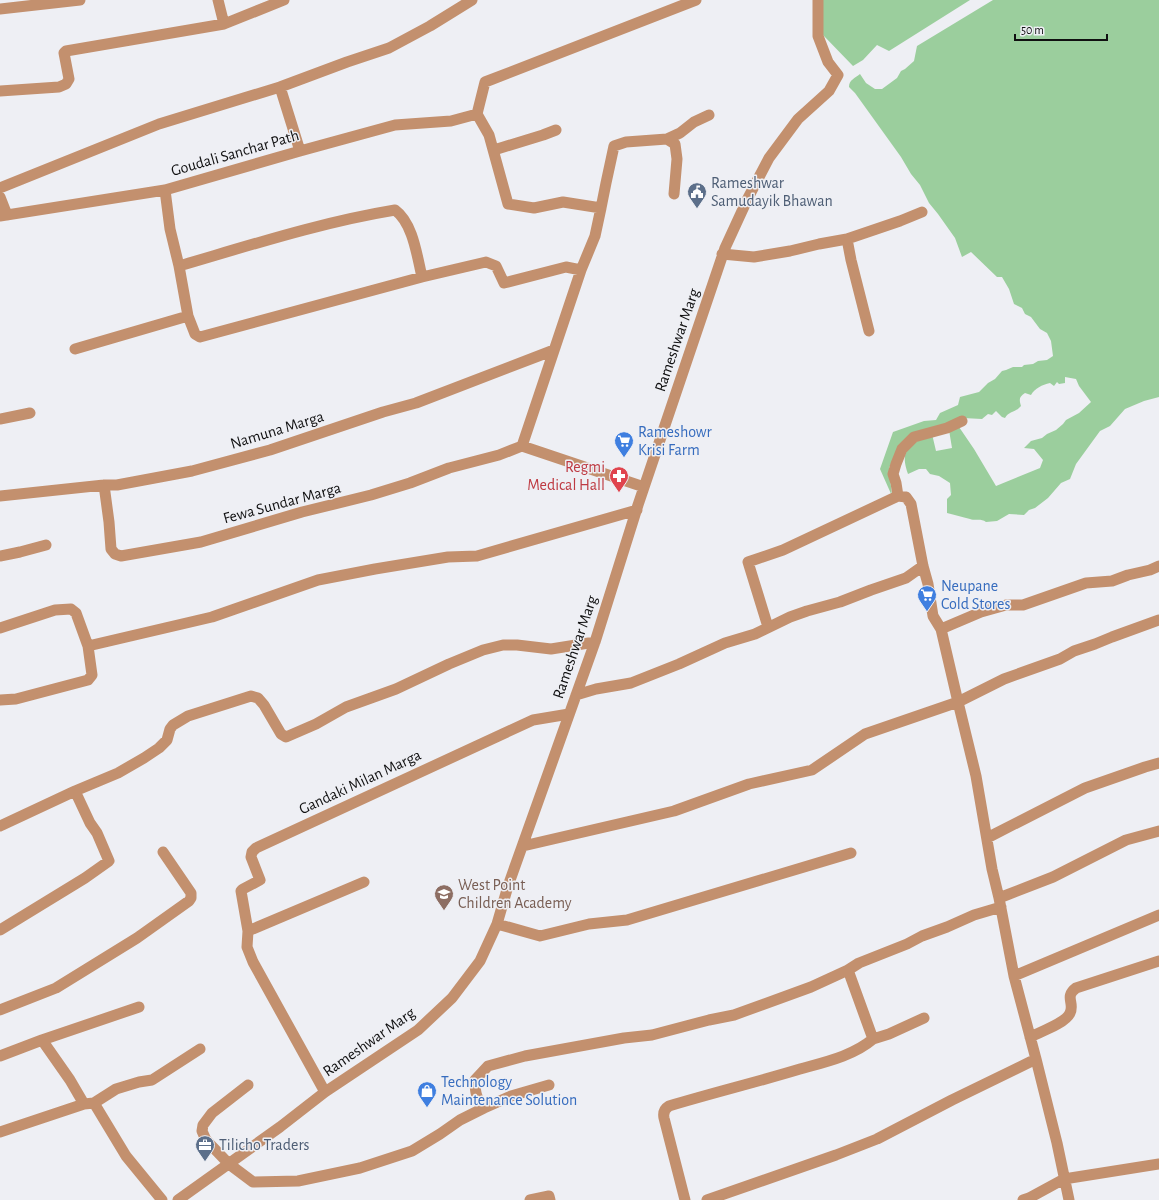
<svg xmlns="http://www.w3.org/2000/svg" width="1159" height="1200" viewBox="0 0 1159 1200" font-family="'Alegreya Sans',sans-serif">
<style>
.green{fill:#9bce9d}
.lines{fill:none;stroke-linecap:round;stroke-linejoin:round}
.street{stroke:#c3906e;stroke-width:11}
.labels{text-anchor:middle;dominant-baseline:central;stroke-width:3;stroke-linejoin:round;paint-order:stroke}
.street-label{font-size:16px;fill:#101011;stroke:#eeeff4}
.service-label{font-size:16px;fill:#4e5e75;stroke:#eeeff4;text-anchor:start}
.shop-label{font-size:16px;fill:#366cbe;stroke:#eeeff4;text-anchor:start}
.health-label{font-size:16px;fill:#be3a42;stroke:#eeeff4;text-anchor:end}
.education-label{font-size:16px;fill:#785e54;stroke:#eeeff4;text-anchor:start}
</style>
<rect width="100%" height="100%" fill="#eeeff4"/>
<!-- green -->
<path class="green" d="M 821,0 L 970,0 L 889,51 L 877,45 L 863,60 L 853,66 L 822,34 Z
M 993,0 L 1159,0 L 1159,397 L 1144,401 L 1125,409 L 1110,426 L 1100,431 L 1076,464 L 1070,479 L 1061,483 L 1048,498 L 1035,508 L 1029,510 L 1024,515 L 1009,514 L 997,521 L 986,522 C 981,518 976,521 970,519 C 962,517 955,515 947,513 L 947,499 L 951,495 L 950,483 L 939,476 L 930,474 L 926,469 L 919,469 L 908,474 C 904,462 903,456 909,445 L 932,434 L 936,451 L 952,448 L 949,430 L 959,427 L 974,449 L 996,486 L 1040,468 L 1043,460 L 1034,449 L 1024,448 L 1031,441 L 1042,438 L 1047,434 L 1056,430 L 1063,424 L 1066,420 L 1079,413 L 1091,402 L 1079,386 L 1076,379 L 1065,377 L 1065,383 L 1059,384 L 1057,382 L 1054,386 L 1050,383 C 1042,385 1035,388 1031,395 L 1025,393 C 1019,397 1019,399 1021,406 C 1015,413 1009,411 1005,418 L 1002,417 L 996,411 L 992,415 L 988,414 L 982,419 L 963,418 L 900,445 L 889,468 L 892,496 L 880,469 L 893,432 L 924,421 L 936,420 L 940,413 L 958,405 L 960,397 L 979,392 L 988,383 L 995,379 L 1002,371 L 1006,370 L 1013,367 L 1022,367 L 1024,365 L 1033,364 L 1038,361 L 1047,360 L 1053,356 L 1051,341 L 1047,333 L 1040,329 L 1031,317 L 1025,314 L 1022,308 L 1014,304 L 1009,289 L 1002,277 L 997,277 L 971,252 L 962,257 L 955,238 L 938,214 L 929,203 L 920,185 L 911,174 L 901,157 L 855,93 L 849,87 C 849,80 855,78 860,74 L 866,83 L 875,89 L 882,89 L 897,78 L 901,71 L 905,69 L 914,61 L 917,46 Z"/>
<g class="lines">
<!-- street -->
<path class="street" d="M 218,0 L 224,24
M 0,9 L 80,0
M 280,87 L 300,151
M 0,91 L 59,87 L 66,84 L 69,79 L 64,53 L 66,51 L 224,24 L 284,0
M 667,139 L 675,144 L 677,159 L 674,194
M 494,150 L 543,135 L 556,130
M 0,188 L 159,124 L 280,87 L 347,62 L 389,48 L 430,26 L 472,0
M 165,190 L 170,229 L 179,266 L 188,316 L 195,334 L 200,337 L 422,277 L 486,262 L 496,266 L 504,283 L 566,267 L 581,270 L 522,446 L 644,487
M 0,197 L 7,215
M 601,208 L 606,183 L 614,146 L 626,142 L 667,139 L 680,133 L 694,122 L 709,115
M 0,216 L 165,190 L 300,151 L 395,125 L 451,121 L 477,114
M 847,239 L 851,260 L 869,331
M 722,254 L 754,257 L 790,251 L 819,244 L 847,239 L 900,221 L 922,212
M 179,266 C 251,245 322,222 395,210 C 413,223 417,256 422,277
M 581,270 L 595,236 L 601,208 L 563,202 L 534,208 L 508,204 L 489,135 L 477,114 L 485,82 L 696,0
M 75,349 L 188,316
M 0,419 L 30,413
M 104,485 L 109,522 L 111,549 L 115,554 L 121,556 L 201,542 L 302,512 L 371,495 L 410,483 L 449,468 L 499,455 L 522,446
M 0,496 L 104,485 L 117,485 L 192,471 L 270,450 L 383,412 L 416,403 L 554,350
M 898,496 L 896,483 L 893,474 L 896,464 L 902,449 L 914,437 L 947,428 L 962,421
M 0,556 L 20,552 L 46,545
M 768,627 L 748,562 L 783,550 L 898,496 L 906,497 L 911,504 L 923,566 L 928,584 L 933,616 L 941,629 L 958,702 L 1004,679 L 1060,659 L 1074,651 L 1095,644 L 1112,637 L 1159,620
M 0,628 L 55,610 L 71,609 L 76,613 L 88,646 L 212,617 L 318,580 L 375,569 L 448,557 L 477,556 L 637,510
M 941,629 L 981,612 L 1006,605 L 1023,605 L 1086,583 L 1112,581 L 1128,575 L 1150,570 L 1159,566
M 576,695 L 596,689 L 631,683 L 679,664 L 725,643 L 755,634 L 790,617 L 807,611 L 840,602 L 871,590 L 906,578 L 923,566
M 0,700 L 16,699 L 88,680 L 92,675 L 88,646
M 0,826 L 75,791 L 118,773 L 144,758 L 159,748 L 167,740 L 170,729 L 173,725 L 188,716 L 251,696 L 258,698 L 264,705 L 281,734 L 286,737 L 316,724 L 346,707 L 396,689 L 449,664 L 483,650 L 503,645 L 517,645 L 551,649 L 595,642
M 987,838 L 1085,788 L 1145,767 L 1159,763
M 523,846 L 674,811 L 749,784 L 812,770 L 865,734 L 958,702 L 976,776 L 992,869 L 999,898 L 1014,976 L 1036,1059 L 1057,1143 L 1069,1200
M 999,898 L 1053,877 L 1126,840 L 1159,831
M 497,924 L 540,936 L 589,924 L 627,920 L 851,853
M 0,930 L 85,878 L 109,861 L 97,833 L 90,823 L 75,791
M 248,931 L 364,882
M 1014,976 L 1159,915
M 0,1010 L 56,988 L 137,938 L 189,901 L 191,898 L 191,893 L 163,852
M 924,1018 L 889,1034 L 873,1039 L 848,970 L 859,963 L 907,944 L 922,936 L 947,927 L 974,915 L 1001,907
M 1030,1037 C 1040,1032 1066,1023 1070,1013 C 1075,1003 1064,997 1076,988 L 1159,961
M 42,1040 L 70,1080 L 84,1104
M 0,1056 L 42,1040 L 139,1007
M 248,1085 L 212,1113 L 203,1125 L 202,1131 L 206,1140 L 229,1164 L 253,1182 L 298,1181 L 360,1168 L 412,1151 L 440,1134 L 460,1120 L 484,1108 L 511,1096 L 549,1085
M 325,1092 L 253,962 L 247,947 L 248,931 L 241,891 L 243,889 L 260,880 L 251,857 L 252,852 L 256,848 L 533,720 L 569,714
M 94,1103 L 116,1089 L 139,1082 L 152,1080 L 200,1049
M 484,1108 C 476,1098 475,1092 475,1080 L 488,1066 L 525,1056 L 624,1038 L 652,1035 L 709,1020 L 734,1015 L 811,987 L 848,970
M 0,1132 L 84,1104 L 94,1103 L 126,1156 L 162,1200
M 178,1200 L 280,1127 L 325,1092 L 418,1030 L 452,998 L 480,961 L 497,924 L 508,886 L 595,642 L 638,505 L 725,248 L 748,198 L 769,158 L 798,119 L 829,91 L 838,75 L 828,62 L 818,36 L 818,0
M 530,1200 L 549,1196 L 550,1200
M 685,1200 L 664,1118 C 663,1113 664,1109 669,1106 C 712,1093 757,1082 800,1069 C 825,1062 853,1056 873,1039
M 707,1200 L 836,1155 L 877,1139 L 952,1100 L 1036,1059
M 1023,1200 L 1029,1198 L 1064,1179 L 1159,1164"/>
</g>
<!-- icons -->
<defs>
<symbol id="civic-pin" viewBox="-11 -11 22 30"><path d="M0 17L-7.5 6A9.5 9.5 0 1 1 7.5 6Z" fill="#5c6f8a" stroke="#eeeff4"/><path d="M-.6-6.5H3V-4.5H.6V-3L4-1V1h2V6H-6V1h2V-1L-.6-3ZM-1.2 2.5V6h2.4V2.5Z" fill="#fff"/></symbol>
<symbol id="supermarket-pin" viewBox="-11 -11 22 30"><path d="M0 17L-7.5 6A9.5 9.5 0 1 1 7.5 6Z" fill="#3f7fe0" stroke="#eeeff4"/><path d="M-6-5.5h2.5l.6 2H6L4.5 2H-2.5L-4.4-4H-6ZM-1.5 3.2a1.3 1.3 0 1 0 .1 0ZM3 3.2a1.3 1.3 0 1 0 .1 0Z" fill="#fff"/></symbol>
<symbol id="pharmacy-pin" viewBox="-11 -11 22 30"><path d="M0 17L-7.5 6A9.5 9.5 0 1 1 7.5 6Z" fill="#e0444e" stroke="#eeeff4"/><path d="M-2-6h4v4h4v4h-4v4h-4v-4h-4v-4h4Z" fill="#fff"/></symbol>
<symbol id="school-pin" viewBox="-11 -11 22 30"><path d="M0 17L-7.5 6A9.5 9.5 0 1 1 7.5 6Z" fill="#8d6e63" stroke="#eeeff4"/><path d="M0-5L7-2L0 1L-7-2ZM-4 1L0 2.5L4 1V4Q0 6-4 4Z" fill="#fff"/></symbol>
<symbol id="shop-pin" viewBox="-11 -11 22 30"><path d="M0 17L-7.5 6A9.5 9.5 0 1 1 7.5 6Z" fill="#3f7fe0" stroke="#eeeff4"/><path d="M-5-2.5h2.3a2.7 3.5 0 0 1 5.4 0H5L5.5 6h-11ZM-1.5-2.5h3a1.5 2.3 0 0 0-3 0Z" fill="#fff"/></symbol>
<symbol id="office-pin" viewBox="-11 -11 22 30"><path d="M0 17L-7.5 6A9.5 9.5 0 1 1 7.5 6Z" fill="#5c6f8a" stroke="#eeeff4"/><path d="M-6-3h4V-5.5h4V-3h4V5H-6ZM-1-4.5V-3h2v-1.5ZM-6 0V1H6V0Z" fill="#fff"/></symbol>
</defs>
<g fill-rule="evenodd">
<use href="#civic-pin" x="686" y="181" width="22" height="30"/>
<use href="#supermarket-pin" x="613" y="430" width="22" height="30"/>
<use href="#pharmacy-pin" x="608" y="465" width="22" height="30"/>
<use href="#supermarket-pin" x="916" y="584" width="22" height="30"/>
<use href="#school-pin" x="433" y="883" width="22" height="30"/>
<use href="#shop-pin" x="416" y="1080" width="22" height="30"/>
<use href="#office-pin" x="194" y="1134" width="22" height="30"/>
</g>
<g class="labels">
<!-- street labels -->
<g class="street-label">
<text transform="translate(235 153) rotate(-16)">Goudali Sanchar Path</text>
<text transform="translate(677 340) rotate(-71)">Rameshwar Marg</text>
<text transform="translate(277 430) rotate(-17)">Namuna Marga</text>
<text transform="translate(282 503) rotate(-15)">Fewa Sundar Marga</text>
<text transform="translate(575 647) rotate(-71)">Rameshwar Marg</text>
<text transform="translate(360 782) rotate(-25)">Gandaki Milan Marga</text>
<text transform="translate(369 1042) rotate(-35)">Rameshwar Marg</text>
</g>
<!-- service labels -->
<g class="service-label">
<text x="711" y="183">Rameshwar<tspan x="711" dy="18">Samudayik Bhawan</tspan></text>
<text x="219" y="1145">Tilicho Traders</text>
</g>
<!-- shop labels -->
<g class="shop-label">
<text x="638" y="432">Rameshowr<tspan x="638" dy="18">Krisi Farm</tspan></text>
<text x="941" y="586">Neupane<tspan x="941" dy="18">Cold Stores</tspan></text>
<text x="441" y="1082">Technology<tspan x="441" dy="18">Maintenance Solution</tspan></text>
</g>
<!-- health labels -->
<g class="health-label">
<text x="605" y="467">Regmi<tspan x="605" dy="18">Medical Hall</tspan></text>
</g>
<!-- education labels -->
<g class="education-label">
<text x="458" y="885">West Point<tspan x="458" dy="18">Children Academy</tspan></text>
</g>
</g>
<!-- scale -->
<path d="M1015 34v6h92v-6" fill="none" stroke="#101011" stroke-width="2"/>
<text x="1021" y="34" font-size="12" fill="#101011" stroke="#eeeff4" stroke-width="3" paint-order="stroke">50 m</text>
</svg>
